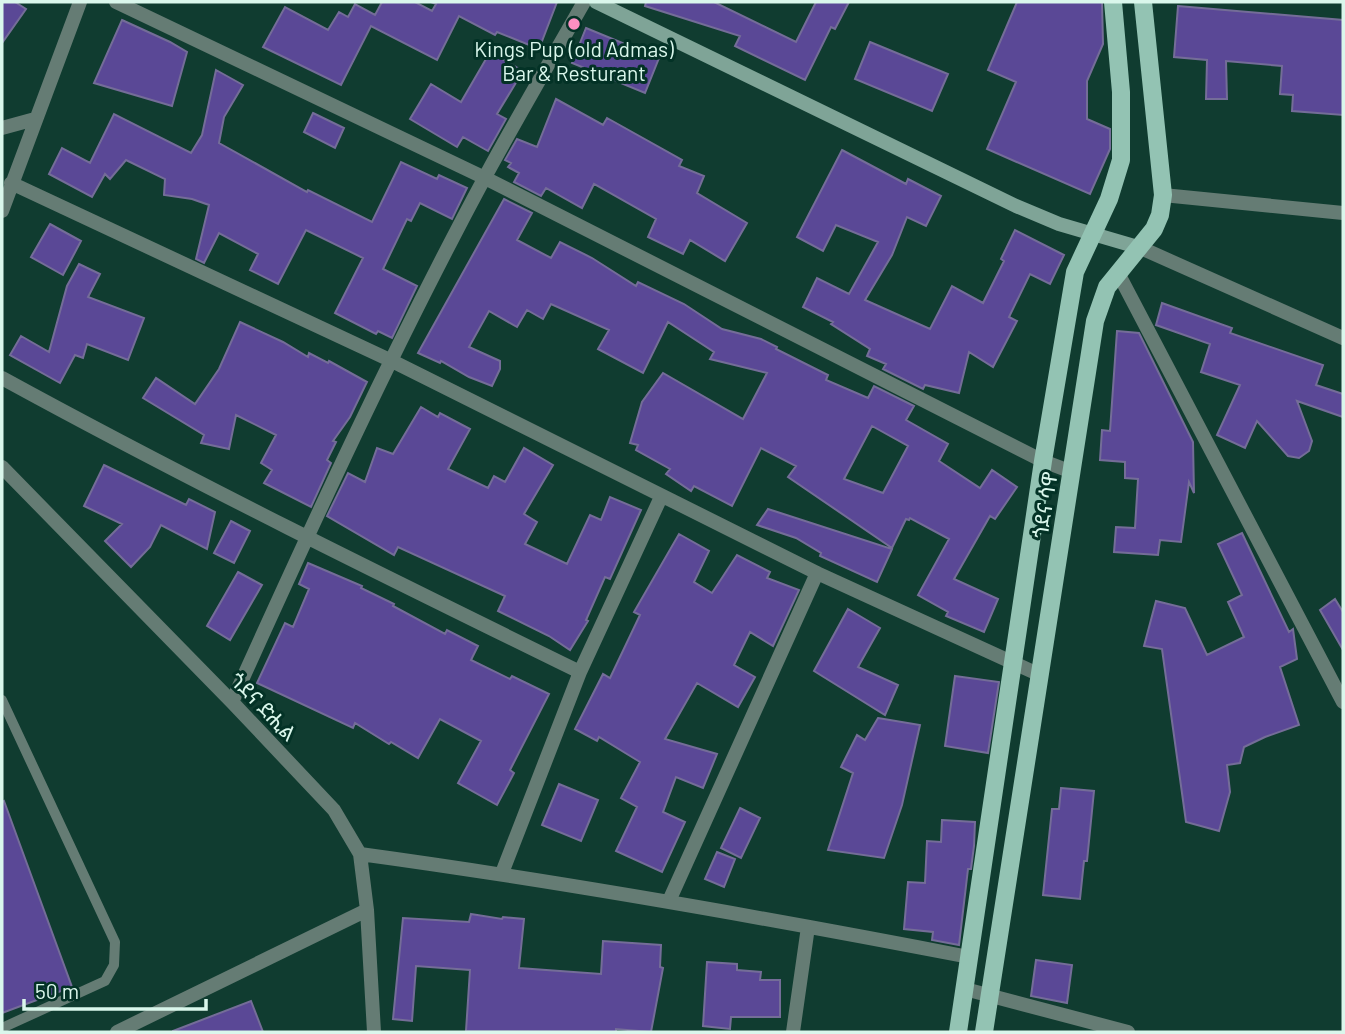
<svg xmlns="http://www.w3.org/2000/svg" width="1345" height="1034" viewBox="0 0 1345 1034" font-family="Barlow,'Noto Sans Ethiopic',sans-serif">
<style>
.building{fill:#5a4896;stroke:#746d98;stroke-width:2;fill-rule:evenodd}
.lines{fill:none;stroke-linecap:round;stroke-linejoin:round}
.service{stroke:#657c74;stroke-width:10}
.minor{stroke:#657c74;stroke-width:14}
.secondary{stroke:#7fa497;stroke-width:14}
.primary{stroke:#93c3b3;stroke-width:18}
.poi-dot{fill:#fc8fc2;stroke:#033226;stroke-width:2.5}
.labels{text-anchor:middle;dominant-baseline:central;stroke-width:6;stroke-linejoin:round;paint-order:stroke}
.poi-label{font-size:21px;fill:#daf7ec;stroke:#033226}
.street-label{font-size:21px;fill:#daf7ec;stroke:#033226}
</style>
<rect width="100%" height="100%" fill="#103c30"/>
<!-- building -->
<path class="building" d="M 2,2 L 15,2 L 26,9 L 2,43 Z
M 382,2 L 415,2 L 432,11 L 436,4 L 431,2 L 557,2 L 539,49 L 497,32 L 495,35 L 459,16 L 437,60 L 371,26 L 341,85 L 263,47 L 285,7 L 328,30 L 339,12 L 348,17 L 355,4 L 375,15 Z
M 646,2 L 714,2 L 796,42 L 816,2 L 849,2 L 835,29 L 831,27 L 805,80 L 735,46 L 740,36 L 645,6 Z
M 1017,2 L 1102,2 L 1103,44 L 1087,81 L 1087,119 L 1110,129 L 1110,149 L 1090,194 L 987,149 L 1016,82 L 988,70 Z
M 1178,6 L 1343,20 L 1343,115 L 1292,111 L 1293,95 L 1280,94 L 1282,66 L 1226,61 L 1227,99 L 1206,99 L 1207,60 L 1174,57 Z
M 122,20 L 170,42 L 187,52 L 172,106 L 94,83 Z
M 586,28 L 659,58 L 645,93 L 572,63 Z
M 870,42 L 948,74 L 932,111 L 855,79 Z
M 490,52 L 523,71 L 497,114 L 506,119 L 488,151 L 463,137 L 457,147 L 410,119 L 431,84 L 461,102 Z
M 216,70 L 243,85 L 224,117 L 219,143 L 307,192 L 308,190 L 372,222 L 401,162 L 437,179 L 439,175 L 467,188 L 452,219 L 420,203 L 411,221 L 407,219 L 383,269 L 417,286 L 392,338 L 378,331 L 376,334 L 335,313 L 363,258 L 306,230 L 278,284 L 250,270 L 258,254 L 219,233 L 204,263 L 196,259 L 209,205 L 192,199 L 164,195 L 165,179 L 126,160 L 110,179 L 105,174 L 92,197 L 49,174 L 62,148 L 90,163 L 114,114 L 191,153 L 202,135 Z
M 556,99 L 603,125 L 607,118 L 682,160 L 679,166 L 704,176 L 697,193 L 747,223 L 725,261 L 690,240 L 683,254 L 648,237 L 656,219 L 594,184 L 582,208 L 546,188 L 541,196 L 514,182 L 519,173 L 508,167 L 511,163 L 505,160 L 517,139 L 537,147 Z
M 313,113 L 344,128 L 335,148 L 304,132 Z
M 842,150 L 906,184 L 908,179 L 941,196 L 926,226 L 907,217 L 892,255 L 865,300 L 930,329 L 952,286 L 983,303 L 1004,261 L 1001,259 L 1015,230 L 1064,255 L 1050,284 L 1030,274 L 1009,317 L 1017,321 L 993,367 L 969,352 L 959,393 L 925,385 L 923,389 L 883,369 L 886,364 L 867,356 L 870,349 L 831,324 L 833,322 L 803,307 L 817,278 L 849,294 L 878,242 L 836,225 L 823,251 L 797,237 Z
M 504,199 L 532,213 L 517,240 L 551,258 L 560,242 L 592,258 L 636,286 L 638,282 L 684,304 L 722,329 L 761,339 L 777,347 L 776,349 L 828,375 L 826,380 L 868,398 L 874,386 L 914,406 L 906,420 L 948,444 L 939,461 L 980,488 L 992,470 L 1017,487 L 995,519 L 990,516 L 954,579 L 998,599 L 984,632 L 946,616 L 948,612 L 918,595 L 949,539 L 910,518 L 909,520 L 906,519 L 892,548 L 788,477 L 796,466 L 761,448 L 732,506 L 694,486 L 691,491 L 666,474 L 670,469 L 636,450 L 638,445 L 630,443 L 642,402 L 663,373 L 743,419 L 767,373 L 710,359 L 714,352 L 668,322 L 643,373 L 598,349 L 609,330 L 551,304 L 543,319 L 527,310 L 517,327 L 489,311 L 469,347 L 500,361 L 500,369 L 492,386 L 469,377 L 441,361 L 440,363 L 418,353 ZM 872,426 L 908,446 L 883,493 L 844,479 Z
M 50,224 L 81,241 L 63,275 L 31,257 Z
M 79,264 L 100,274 L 88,297 L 144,318 L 128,360 L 87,344 L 83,358 L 75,355 L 60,383 L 10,355 L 21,336 L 49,352 L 67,286 Z
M 1162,303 L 1232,328 L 1230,333 L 1323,365 L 1316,385 L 1343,394 L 1343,417 L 1297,401 L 1312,441 L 1309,451 L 1299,458 L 1288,456 L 1257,421 L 1245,448 L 1217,435 L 1240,385 L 1201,372 L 1210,344 L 1156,325 Z
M 240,322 L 283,342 L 308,357 L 309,353 L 328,363 L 329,361 L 367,382 L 350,417 L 333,441 L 336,442 L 327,460 L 331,463 L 311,507 L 264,483 L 272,470 L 261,463 L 276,435 L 236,415 L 229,449 L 201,443 L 204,435 L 143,398 L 156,378 L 195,404 L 219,369 Z
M 1117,331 L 1139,333 L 1193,442 L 1194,493 L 1189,482 L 1181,542 L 1160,540 L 1158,555 L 1114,552 L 1116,527 L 1135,528 L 1138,479 L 1125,478 L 1125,462 L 1100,460 L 1102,430 L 1110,431 Z
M 421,407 L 438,417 L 440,413 L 470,429 L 448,469 L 488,488 L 494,476 L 505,482 L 524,448 L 553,465 L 524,514 L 537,522 L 525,544 L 567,564 L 590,515 L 601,520 L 610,497 L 641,510 L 610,579 L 605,577 L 586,620 L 588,621 L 570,650 L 549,636 L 498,611 L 505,596 L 398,547 L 394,555 L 327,516 L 348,473 L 365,482 L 377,448 L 393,454 Z
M 104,465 L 186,505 L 189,499 L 215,512 L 207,549 L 161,525 L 150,547 L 131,567 L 105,541 L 122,524 L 84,506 Z
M 768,509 L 892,549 L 877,582 L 820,556 L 821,553 L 796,538 L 757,525 Z
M 231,521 L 250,531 L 234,563 L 214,553 Z
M 1242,533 L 1289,632 L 1293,629 L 1297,659 L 1280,667 L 1299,725 L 1265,737 L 1244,747 L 1240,763 L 1227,765 L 1230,792 L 1219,831 L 1186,822 L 1162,649 L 1144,646 L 1156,601 L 1185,608 L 1207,655 L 1244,637 L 1228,602 L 1242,595 L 1218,544 Z
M 679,534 L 709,551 L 694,582 L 712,593 L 737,555 L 770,572 L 767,578 L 799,590 L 773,646 L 750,632 L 734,665 L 755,677 L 738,707 L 697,683 L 665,739 L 717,754 L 703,788 L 676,777 L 663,812 L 685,822 L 662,872 L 616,851 L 637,807 L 621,798 L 640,762 L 599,737 L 597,741 L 575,729 L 603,674 L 610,678 L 640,615 L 634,612 Z
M 308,563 L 362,586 L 361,588 L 394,604 L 393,606 L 445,634 L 447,630 L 478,646 L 471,660 L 510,679 L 512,676 L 549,694 L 510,770 L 514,773 L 497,805 L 458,783 L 481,741 L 440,719 L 418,758 L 391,742 L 389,744 L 355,723 L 353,728 L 257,683 L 285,623 L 293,627 L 309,589 L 299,584 Z
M 238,572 L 262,585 L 230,640 L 207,626 Z
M 1335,599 L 1343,612 L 1343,650 L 1320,610 Z
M 848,609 L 880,628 L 858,667 L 898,685 L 885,715 L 814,671 Z
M 955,676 L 999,682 L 988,753 L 945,746 Z
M 878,718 L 920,725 L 902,805 L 884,858 L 828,850 L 853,773 L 841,767 L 857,735 L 865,740 Z
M 559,784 L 598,800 L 581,841 L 542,825 Z
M 1061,788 L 1094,791 L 1087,861 L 1084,861 L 1080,899 L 1043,895 L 1052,809 L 1059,809 Z
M 4,801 L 72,987 L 2,1013 L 2,802 Z
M 740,808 L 760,818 L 741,858 L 721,848 Z
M 942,820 L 975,822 L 974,846 L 971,869 L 968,869 L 959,945 L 932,940 L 933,932 L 904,929 L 908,882 L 925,883 L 927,841 L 941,842 Z
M 717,852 L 735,859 L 724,887 L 705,879 Z
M 471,914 L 502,919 L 503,917 L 524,919 L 519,968 L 601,974 L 603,941 L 661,945 L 660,967 L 663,968 L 651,1032 L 616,1029 L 616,1032 L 466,1031 L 470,970 L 416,966 L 412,1021 L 393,1019 L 403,918 L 469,922 Z
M 1036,960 L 1072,965 L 1067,1003 L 1031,996 Z
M 707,962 L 737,964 L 737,970 L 761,972 L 760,980 L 780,980 L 780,1017 L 731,1017 L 730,1029 L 703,1026 Z
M 251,1001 L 263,1032 L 173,1032 L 173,1031 Z"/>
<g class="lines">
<!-- service -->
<path class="service" d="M 2,700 L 115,942 L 114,965 L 105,981 L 2,1028"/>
<!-- minor -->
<path class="minor" d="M 116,2 L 485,178 L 1043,461 L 1072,472
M 2,128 L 35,119
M 11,183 L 392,361 L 817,573 L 1040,675
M 1163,195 L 1343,213
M 2,211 L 80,2
M 1141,248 L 1343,338
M 1118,273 L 1343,702
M 2,378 C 192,482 386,577 580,672
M 2,467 L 232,702 L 334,810 L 360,854 L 367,910 L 374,1032
M 232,702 C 312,525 393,348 485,177 C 517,118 551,60 584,2
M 360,854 C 565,882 767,918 969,957
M 502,873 L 580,672 L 661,497
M 669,901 L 817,573
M 965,989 L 1128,1032
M 117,1032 L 367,910
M 793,1032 L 808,927"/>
<!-- secondary -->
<path class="secondary" d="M 596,2 L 1016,206 L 1059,224 L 1141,248"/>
<!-- primary -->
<path class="primary" d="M 958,1032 L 1043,461 L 1075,272 L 1109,199 L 1121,160 L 1121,92 L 1113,2
M 984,1032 L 1095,321 L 1107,287 L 1154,229 L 1160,215 L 1163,195 L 1143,2"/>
</g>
<!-- markers -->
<circle class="poi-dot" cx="574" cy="24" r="7"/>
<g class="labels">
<!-- poi labels -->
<g class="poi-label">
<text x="574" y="48">Kings Pup (old Admas)<tspan x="574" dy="24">Bar &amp; Resturant</tspan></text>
</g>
<!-- street labels -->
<g class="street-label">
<text transform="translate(1044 505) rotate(-81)">ጎደና ሳዋ</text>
<text transform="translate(264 706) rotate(46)">ጎደና ድሒል</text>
</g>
</g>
<!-- border -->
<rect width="1345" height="1034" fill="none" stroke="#daf7ec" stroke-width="7"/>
<!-- scale -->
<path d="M24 999v10h182v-10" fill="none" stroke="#daf7ec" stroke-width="3.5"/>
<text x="35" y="999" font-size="21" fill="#daf7ec" stroke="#033226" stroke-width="5" paint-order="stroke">50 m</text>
</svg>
